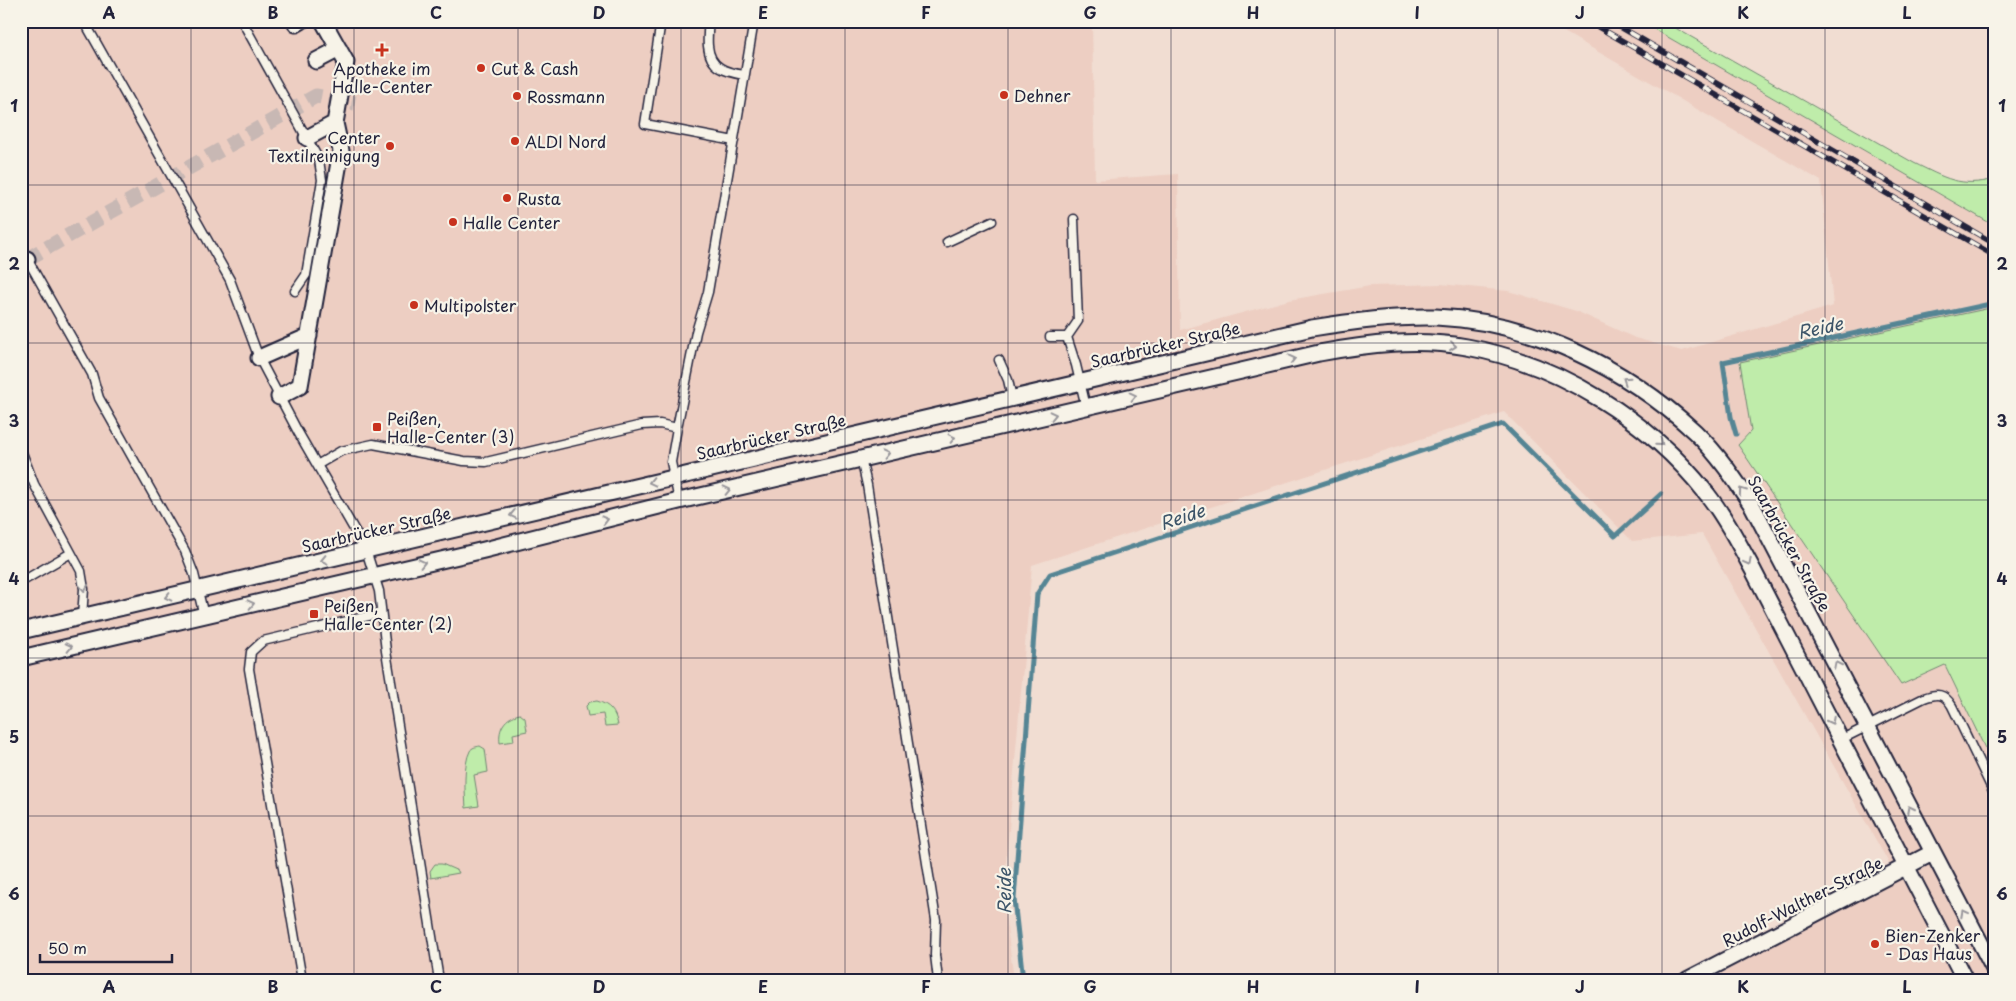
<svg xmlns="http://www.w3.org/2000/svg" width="2016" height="1001" viewBox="0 0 2016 1001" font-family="'Playpen Sans',sans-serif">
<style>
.built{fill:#edcec2}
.green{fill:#bfecaa;stroke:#708772}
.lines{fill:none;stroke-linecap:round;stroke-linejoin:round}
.stream{stroke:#558594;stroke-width:5}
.street-tunnel{stroke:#c8b8b4;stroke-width:15;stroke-dasharray:15 8;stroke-linecap:butt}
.lane-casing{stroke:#22223b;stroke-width:11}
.street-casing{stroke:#22223b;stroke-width:19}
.lane{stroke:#f7f3e8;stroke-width:8}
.street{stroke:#f7f3e8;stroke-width:15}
.rail-casing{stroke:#22223b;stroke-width:5.5}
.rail{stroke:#f7f3e8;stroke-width:4;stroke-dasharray:11;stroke-linecap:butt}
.oneway{stroke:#97959a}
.grid{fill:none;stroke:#22223b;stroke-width:1;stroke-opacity:0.55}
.poi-dot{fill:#c8321e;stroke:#f7f3e8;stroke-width:2}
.labels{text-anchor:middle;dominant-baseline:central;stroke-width:4.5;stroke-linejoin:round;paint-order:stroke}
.poi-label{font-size:16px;fill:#22223b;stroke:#f7f3e8;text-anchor:start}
.street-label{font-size:16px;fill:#22223b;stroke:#f7f3e8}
.water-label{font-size:18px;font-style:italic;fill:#3c5468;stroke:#f7f3e8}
.neatline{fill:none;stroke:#22223b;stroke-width:2}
.grid-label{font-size:16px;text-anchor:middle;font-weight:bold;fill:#22223b}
</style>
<rect width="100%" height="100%" fill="#f1ddd2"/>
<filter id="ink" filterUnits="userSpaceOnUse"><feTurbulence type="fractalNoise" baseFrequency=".02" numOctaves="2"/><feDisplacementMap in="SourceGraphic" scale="10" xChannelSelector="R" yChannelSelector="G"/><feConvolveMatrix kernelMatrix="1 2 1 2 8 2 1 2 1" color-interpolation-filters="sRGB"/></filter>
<g filter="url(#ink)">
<!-- built -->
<path class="built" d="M 21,21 L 1092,21 L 1095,180 L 1178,174 L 1180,330 L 1289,300 L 1370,286 L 1441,284 L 1508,291 L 1576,311 L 1635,338 L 1682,351 L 1833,306 L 1821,181 L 1545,21 L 1640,21 L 1995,226 L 1995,980 L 1709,980 L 1898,879 L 1702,534 L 1632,541 L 1504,412 L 1032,565 L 1003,898 L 1014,980 L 21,980 Z"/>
<!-- green -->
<path class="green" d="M 1640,21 L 1663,21 L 1914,163 C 1945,178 1960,188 1995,179 L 1995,226 Z
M 1995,307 L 1995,769 L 1945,665 L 1901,685 L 1738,445 L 1751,431 L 1740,362 Z
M 597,701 C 610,705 615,711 618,725 L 605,726 L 603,714 L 588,716 L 586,706 L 590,702 Z
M 520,714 L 525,718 L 527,731 L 513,734 L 514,741 L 500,743 C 498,728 505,717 520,714 Z
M 480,746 L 485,749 L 488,772 L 474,775 L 479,806 L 466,808 C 465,794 463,764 470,751 C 472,747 476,747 480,746 Z
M 435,864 L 442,864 L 458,871 L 459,873 L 431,878 L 430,871 Z"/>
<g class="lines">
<!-- stream -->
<path class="stream" d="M 1736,434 L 1731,417 L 1723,362 L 1995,303
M 1023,980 L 1014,899 L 1037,594 L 1050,574 L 1503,424 L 1615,536 L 1661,494"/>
<!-- street-tunnel -->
<path class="street-tunnel" d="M 27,259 L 316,96 L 355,103"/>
<defs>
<path id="lane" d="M 84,21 L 230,280 L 259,358 L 298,432 L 366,550 L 379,591 L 386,651 L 439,980
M 242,21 L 319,160 L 322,180 L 306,275 L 295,291
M 661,21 L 645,124 L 734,141
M 708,21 C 709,29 707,37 708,46 C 710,68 726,72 744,75
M 1074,219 L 1078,321 L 1067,337 L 1076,365 L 1086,407
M 947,242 L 992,221
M 21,248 L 92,374 L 99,398 L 185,551 L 194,574 L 204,616
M 1050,337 L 1067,337
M 999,360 L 1008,380 L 1012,398
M 677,428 L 696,332 L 708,292 L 754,21
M 21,450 L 34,484 L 81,571 L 84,589 L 82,617
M 861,459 L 867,485 L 936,920 L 935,955 L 938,980
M 317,465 L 341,451 L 373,444 L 464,461 L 486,462 L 642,425 L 660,424 L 677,428 L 671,462 L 679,501
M 21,582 L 71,553
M 1840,740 L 1924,698 C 1937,693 1944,693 1952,706 L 1995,795
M 302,980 L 249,669 L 251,652 L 263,641 L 381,613"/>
<path id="street" d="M 296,24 L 301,21
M 316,61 L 339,49
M 307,138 L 335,123
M 21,262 L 27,259
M 259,358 L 309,336
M 279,397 L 300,386 L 341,151 L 335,123 L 346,62 L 323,21
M 21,631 L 1312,328 C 1353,321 1394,316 1436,317 C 1532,321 1626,368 1695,432 C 1718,454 1736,481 1753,507 L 1995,971
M 21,658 L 484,550 L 679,501 L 1319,353 C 1368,344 1417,338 1467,347 C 1560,364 1649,420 1707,494 C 1725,517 1739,544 1753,570 C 1775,613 1797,655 1819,698 C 1867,792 1916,886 1965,980
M 1687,980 L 1932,853"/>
</defs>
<!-- lane casing -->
<use href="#lane" class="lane-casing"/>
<!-- street casing -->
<use href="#street" class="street-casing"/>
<!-- lane -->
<use href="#lane" class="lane"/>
<!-- street -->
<use href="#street" class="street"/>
<defs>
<path id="rail" d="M 1588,21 L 1995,256
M 1610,21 L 1995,244"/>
</defs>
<!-- rail casing -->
<use href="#rail" class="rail-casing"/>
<!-- rail -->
<use href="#rail" class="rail"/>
</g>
<!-- one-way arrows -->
<defs><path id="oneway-chevron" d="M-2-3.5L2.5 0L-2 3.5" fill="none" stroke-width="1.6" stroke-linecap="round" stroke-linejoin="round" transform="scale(1.25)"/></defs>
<g class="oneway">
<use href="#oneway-chevron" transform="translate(1453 346) rotate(6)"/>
<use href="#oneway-chevron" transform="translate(1292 359) rotate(-13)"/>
<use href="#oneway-chevron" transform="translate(1626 380) rotate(-146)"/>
<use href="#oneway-chevron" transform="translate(1133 396) rotate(-13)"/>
<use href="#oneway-chevron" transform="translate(1053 415) rotate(-13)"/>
<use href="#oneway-chevron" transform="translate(952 438) rotate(-13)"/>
<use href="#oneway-chevron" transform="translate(1660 443) rotate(41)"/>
<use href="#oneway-chevron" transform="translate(885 454) rotate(-13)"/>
<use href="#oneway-chevron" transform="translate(652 482) rotate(167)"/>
<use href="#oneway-chevron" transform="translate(727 490) rotate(-13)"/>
<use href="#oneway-chevron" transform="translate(1742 491) rotate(-125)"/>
<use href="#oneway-chevron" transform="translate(513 515) rotate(167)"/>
<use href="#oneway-chevron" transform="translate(605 520) rotate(-14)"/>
<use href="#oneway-chevron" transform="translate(324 560) rotate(167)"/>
<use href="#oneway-chevron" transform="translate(1748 562) rotate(62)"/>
<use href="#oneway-chevron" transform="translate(422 563) rotate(-13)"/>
<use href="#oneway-chevron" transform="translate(84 588) rotate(85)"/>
<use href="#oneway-chevron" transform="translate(168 597) rotate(167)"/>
<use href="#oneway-chevron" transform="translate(251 604) rotate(-13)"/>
<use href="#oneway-chevron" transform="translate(69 647) rotate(-13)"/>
<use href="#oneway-chevron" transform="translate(1837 665) rotate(-117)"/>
<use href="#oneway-chevron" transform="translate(1831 721) rotate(63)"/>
<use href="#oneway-chevron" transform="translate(1910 809) rotate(-117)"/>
<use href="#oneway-chevron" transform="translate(1964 913) rotate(-118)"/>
</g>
</g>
<!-- grid -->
<path class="grid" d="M 191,21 L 191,980M 354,21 L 354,980M 518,21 L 518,980M 681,21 L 681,980M 845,21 L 845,980M 1008,21 L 1008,980M 1171,21 L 1171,980M 1335,21 L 1335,980M 1498,21 L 1498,980M 1662,21 L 1662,980M 1825,21 L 1825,980M 21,185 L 1995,185M 21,343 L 1995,343M 21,500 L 1995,500M 21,658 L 1995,658M 21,816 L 1995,816"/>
<!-- markers -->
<g class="poi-dot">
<path d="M379.5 42.5h5v5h5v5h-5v5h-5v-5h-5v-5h5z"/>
<circle cx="481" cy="68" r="5"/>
<circle cx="1004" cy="95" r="5"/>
<circle cx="517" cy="96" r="5"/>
<circle cx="515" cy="141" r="5"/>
<circle cx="390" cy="146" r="5"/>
<circle cx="507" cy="198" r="5"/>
<circle cx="453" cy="222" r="5"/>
<circle cx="414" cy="305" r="5"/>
<rect x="372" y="422" width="10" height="10" rx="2.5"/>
<rect x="309" y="609" width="10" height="10" rx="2.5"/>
<circle cx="1875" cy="944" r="5"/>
</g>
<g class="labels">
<!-- poi labels -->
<g class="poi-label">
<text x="382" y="68" text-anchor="middle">Apotheke im<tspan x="382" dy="18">Halle-Center</tspan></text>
<text x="491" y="68">Cut &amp; Cash</text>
<text x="1014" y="95">Dehner</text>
<text x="527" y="96">Rossmann</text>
<text x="380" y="137" text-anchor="end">Center<tspan x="380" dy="18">Textilreinigung</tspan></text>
<text x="525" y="141">ALDI Nord</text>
<text x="517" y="198">Rusta</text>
<text x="463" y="222">Halle Center</text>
<text x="424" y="305">Multipolster</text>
<text x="387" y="418">Peißen,<tspan x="387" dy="18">Halle-Center (3)</tspan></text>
<text x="324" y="605">Peißen,<tspan x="324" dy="18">Halle-Center (2)</tspan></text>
<text x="1885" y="935">Bien-Zenker<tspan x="1885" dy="18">- Das Haus</tspan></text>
</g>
<!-- street labels -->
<g class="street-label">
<text transform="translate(1165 344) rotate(-13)">Saarbrücker Straße</text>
<text transform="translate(771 436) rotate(-13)">Saarbrücker Straße</text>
<text transform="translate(376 529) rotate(-13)">Saarbrücker Straße</text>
<text transform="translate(1790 543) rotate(61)">Saarbrücker Straße</text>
<text transform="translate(1802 901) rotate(-27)">Rudolf-Walther-Straße</text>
</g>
<!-- water labels -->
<g class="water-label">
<text transform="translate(1820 327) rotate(-12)">Reide</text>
<text transform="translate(1182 516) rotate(-18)">Reide</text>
<text transform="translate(1003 891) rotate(-90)">Reide</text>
</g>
</g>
<!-- margin -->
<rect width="2016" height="1001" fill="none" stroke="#f7f3e8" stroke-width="55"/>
<!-- scale -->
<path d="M40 954v8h132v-8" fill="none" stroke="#22223b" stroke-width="2.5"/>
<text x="48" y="954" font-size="15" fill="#22223b" stroke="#f7f3e8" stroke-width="4" paint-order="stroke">50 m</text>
<rect x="28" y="28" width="1960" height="946" class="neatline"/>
<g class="grid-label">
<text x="109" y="19">A</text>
<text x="273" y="19">B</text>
<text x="436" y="19">C</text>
<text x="599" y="19">D</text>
<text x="763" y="19">E</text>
<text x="926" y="19">F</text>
<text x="1090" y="19">G</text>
<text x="1253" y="19">H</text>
<text x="1417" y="19">I</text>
<text x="1580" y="19">J</text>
<text x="1743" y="19">K</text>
<text x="1907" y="19">L</text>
<text x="14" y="112">1</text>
<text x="2002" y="112">1</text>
<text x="14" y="270">2</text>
<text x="2002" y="270">2</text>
<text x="14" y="427">3</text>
<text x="2002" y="427">3</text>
<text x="14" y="585">4</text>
<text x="2002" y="585">4</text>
<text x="14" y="743">5</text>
<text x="2002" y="743">5</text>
<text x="14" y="900">6</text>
<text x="2002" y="900">6</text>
<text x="109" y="993">A</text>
<text x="273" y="993">B</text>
<text x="436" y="993">C</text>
<text x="599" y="993">D</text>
<text x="763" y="993">E</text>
<text x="926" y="993">F</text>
<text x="1090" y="993">G</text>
<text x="1253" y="993">H</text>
<text x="1417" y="993">I</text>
<text x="1580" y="993">J</text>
<text x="1743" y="993">K</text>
<text x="1907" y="993">L</text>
</g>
</svg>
